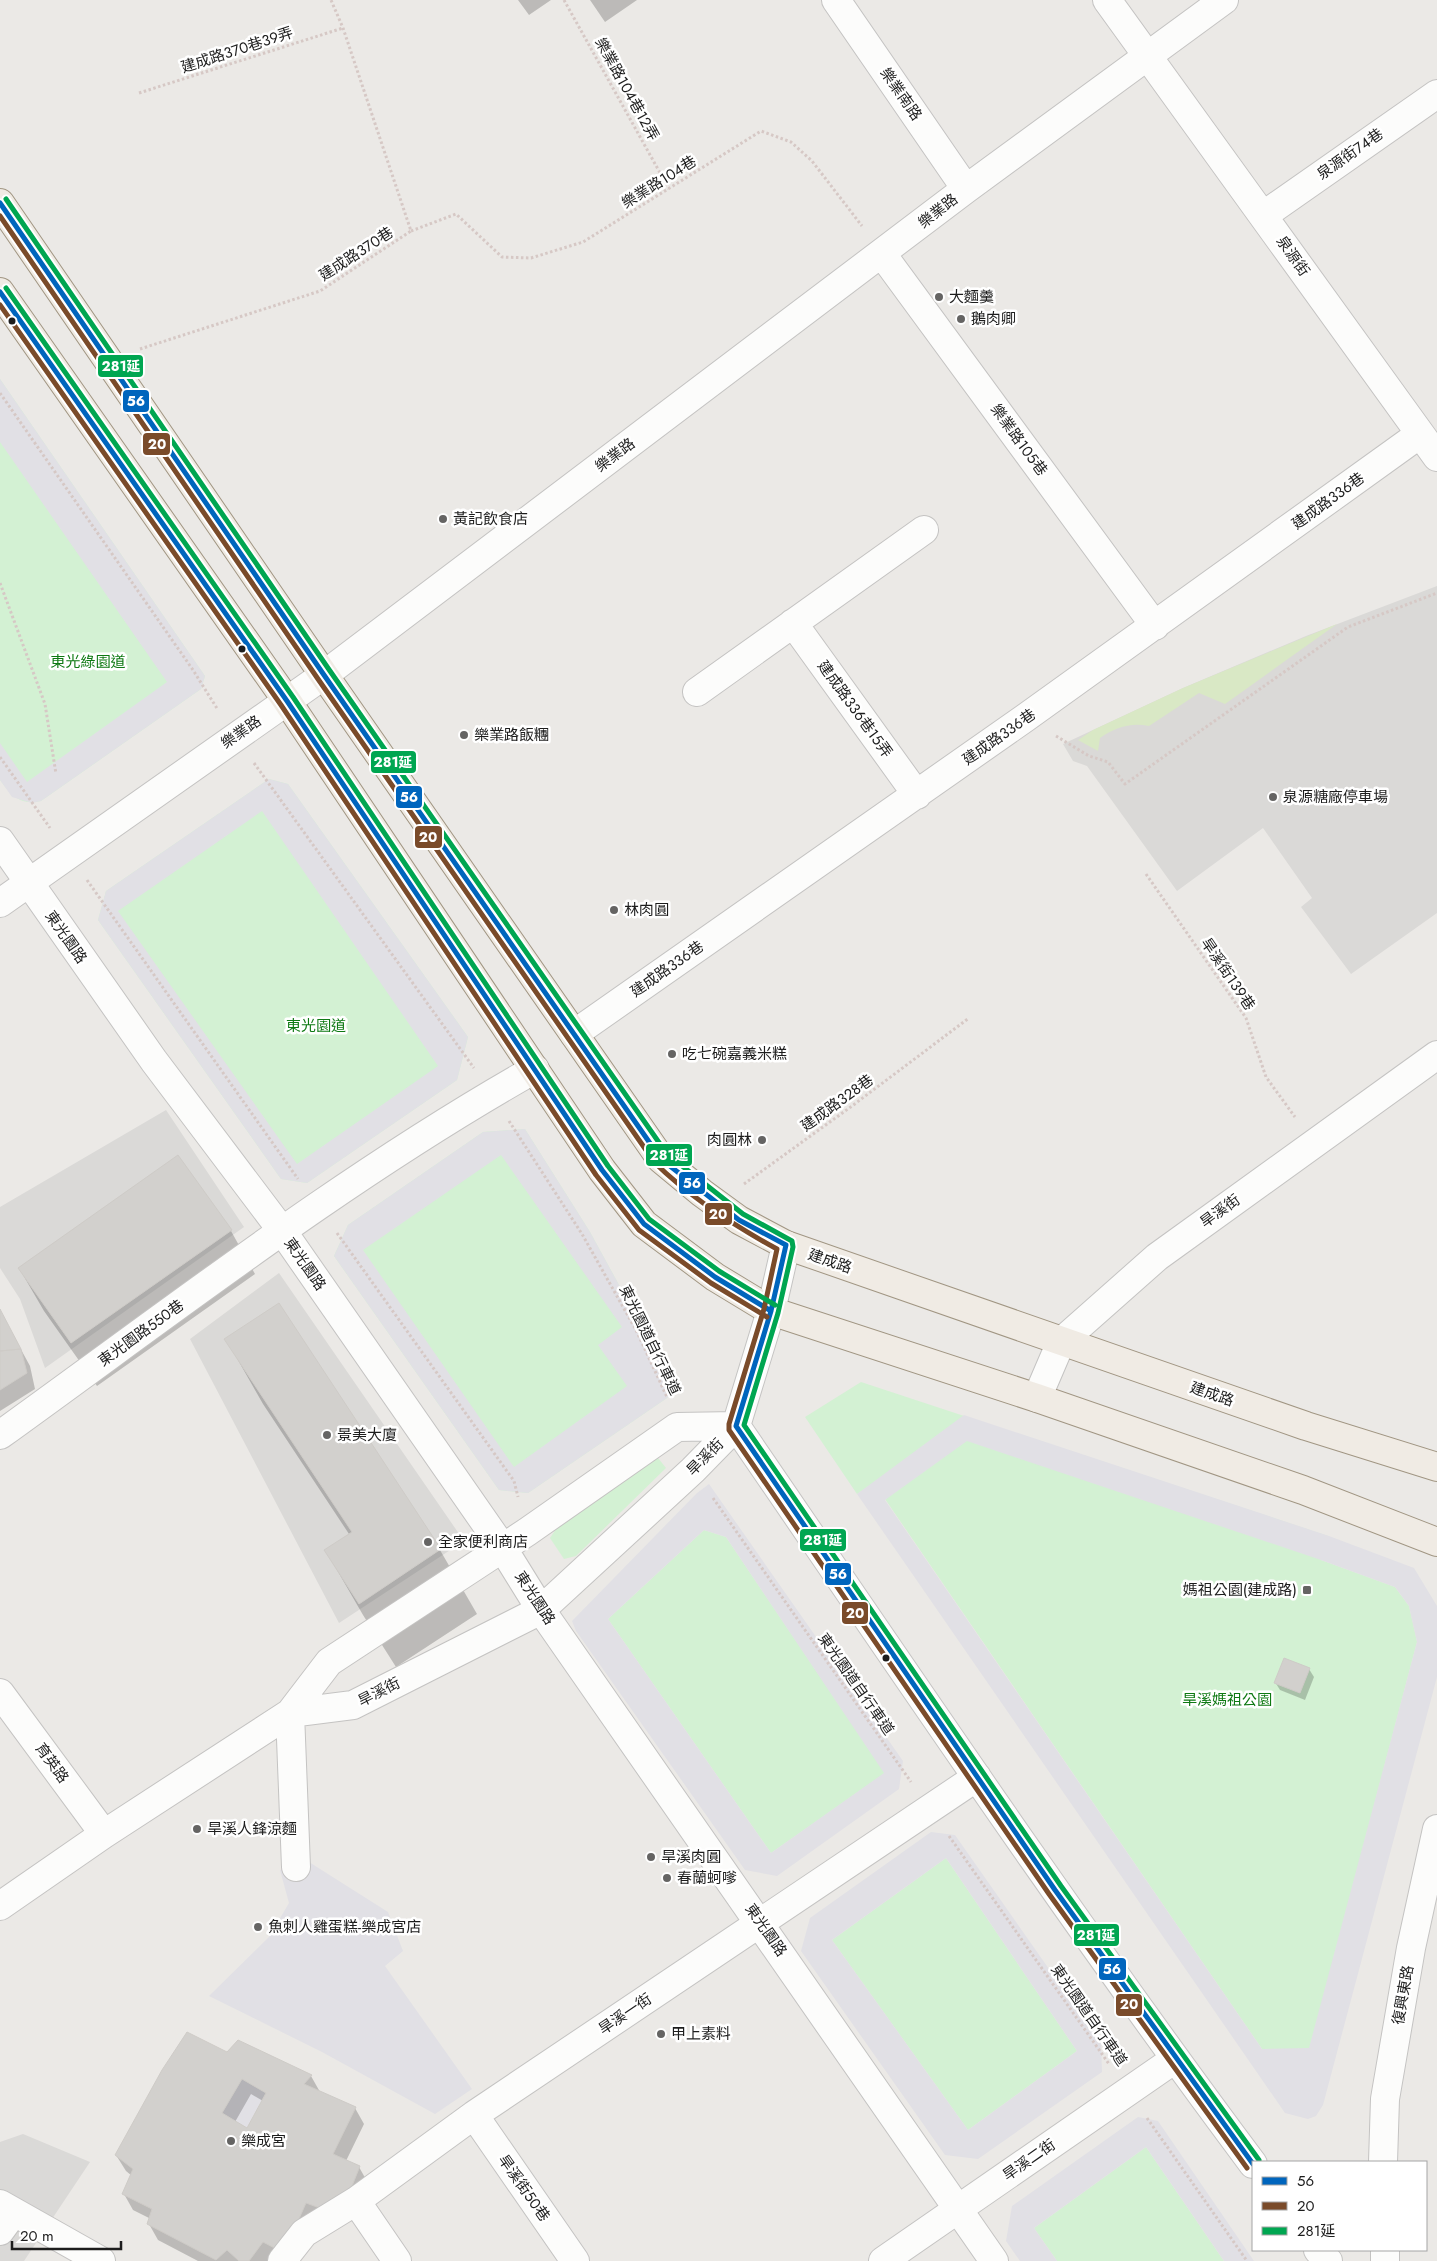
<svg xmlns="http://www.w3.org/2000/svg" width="1437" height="2261" viewBox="0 0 1437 2261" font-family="Jost,'Noto Sans TC',sans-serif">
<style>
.residential{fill:#dad9d7}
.grass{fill:#d9e8c5}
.park{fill:#d3f1d3}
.plaza{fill:#e1e0e5;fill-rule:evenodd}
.shadow{fill:#0003;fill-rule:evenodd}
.building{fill:#d2d0cd;stroke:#cecbc7;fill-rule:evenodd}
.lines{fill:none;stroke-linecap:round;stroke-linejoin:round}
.minor-casing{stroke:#c4c3c2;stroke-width:30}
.major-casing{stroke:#a19683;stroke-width:30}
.path{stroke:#d6c8c5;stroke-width:3;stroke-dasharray:2.5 2.5;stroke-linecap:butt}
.minor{stroke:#fcfcfb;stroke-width:28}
.major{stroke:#f0ebe4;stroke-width:28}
.bus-1-casing{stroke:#fff;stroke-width:9}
.bus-2-casing{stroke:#fff;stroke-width:9}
.bus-3-casing{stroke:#fff;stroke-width:9}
.bus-1{stroke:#0065bd;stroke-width:5}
.bus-2{stroke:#7a4b2a;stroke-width:5}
.bus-3{stroke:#00a651;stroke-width:5}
.poi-dot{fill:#656463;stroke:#fff;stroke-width:2}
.bus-dot{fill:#1d1d1d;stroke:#fff;stroke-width:2}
.labels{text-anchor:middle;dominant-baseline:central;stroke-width:5;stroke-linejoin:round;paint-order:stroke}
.street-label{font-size:15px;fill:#1d1d1d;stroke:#fff}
.poi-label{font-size:15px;fill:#1d1d1d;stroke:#fff;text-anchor:start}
.park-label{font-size:15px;fill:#0e7913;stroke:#fff}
.line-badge{stroke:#fff;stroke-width:2}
.badge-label{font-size:14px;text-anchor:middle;font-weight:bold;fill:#fff}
</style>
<rect width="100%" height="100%" fill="#ebe9e6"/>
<!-- residential -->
<path class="residential" d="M 1437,586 L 1437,913 L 1351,974 L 1301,907 L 1312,898 L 1263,828 L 1177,891 L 1087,766 L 1073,761 L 1063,744 L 1183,688 L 1306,636 Z
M 166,1110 L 244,1227 L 45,1368 L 20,1299 L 0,1268 L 0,1207 Z
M 279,1273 L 464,1541 L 339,1623 L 190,1339 Z
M 23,2134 L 90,2162 L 24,2261 L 0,2261 L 0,2142 Z"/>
<!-- grass -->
<path class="grass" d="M 1337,624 L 1225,704 L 1199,693 L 1149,726 C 1132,722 1115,727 1100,738 L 1098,751 L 1078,740 L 1093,730 L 1183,688 Z"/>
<!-- park -->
<path class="park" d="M 0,379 L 205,676 L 201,689 L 41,801 C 20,806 11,795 0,780 Z
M 269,779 L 288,784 L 468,1037 L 457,1080 L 307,1183 L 281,1179 L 98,920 L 106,891 Z
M 525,1129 L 590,1232 L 676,1389 L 667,1398 L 528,1493 L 499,1490 L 334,1256 L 348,1225 L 483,1132 Z
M 861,1382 L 1328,1536 L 1321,1560 L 1395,1587 L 1409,1606 L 1417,1642 L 1309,2052 L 1262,2049 L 874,1483 L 857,1494 L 805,1417 Z
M 658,1458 L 666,1468 L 576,1556 L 564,1559 L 550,1538 L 556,1529 Z
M 704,1530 L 726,1537 L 885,1773 L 771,1853 L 608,1619 Z
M 946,1858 L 1077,2051 L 968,2130 L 832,1940 Z
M 1146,2147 L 1224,2261 L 1057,2261 L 1034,2228 Z"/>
<!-- plaza -->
<path class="plaza" d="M 0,379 L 205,676 L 201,689 L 41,801 L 32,803 L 12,797 L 0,780 L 0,743 L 27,782 L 167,682 L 0,442 Z
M 269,779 L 288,784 L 468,1037 L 457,1080 L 307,1183 L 281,1179 L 98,920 L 106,891 ZM 262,811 L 438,1066 L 297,1164 L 118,911 Z
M 525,1129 L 590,1232 L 676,1389 L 667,1398 L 528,1493 L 499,1490 L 334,1256 L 348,1225 L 483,1132 ZM 501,1155 L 622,1327 L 598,1345 L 627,1386 L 514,1467 L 363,1250 Z
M 964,1415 L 1329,1536 L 1414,1568 L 1437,1606 L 1437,1677 L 1323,2105 L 1316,2116 L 1308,2119 L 1285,2113 L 857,1494 ZM 967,1441 L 1321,1560 L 1395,1587 L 1409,1606 L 1417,1642 L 1309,2048 L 1262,2049 L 885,1500 Z
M 709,1484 L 903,1761 L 899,1789 L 777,1876 L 745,1870 L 576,1631 L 572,1621 L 697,1493 ZM 704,1530 L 726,1537 L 884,1773 L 771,1853 L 608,1619 Z
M 931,1832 L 955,1835 L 1101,2043 L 1102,2072 L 978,2159 L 945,2155 L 801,1951 L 810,1918 ZM 946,1858 L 1077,2051 L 968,2130 L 832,1940 Z
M 309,1862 L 388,1912 L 403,1951 L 385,1966 L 472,2089 L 435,2114 L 322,2052 L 209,1996 L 269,1937 L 289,1903 L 280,1870 Z
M 242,2079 L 266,2093 L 247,2128 L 222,2113 Z
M 1138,2117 L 1158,2121 L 1254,2261 L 1224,2261 L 1146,2147 L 1034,2228 L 1057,2261 L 1020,2261 L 1006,2241 L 1012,2206 Z"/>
<!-- shadow -->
<path class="shadow" d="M 518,0 L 551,0 L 529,15 Z
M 590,0 L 637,0 L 605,22 Z
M 178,1156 L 231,1231 L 255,1274 L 97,1386 L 44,1311 L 19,1268 Z
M 278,1305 L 440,1550 L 477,1614 L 396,1667 L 363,1615 L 326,1551 L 349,1534 L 263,1404 L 226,1339 Z
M 0,1311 L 30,1366 L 35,1389 L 0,1411 Z
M 1309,1669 L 1314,1677 L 1305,1700 L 1280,1690 L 1275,1682 Z
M 239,2042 L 311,2076 L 320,2092 L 355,2108 L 364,2124 L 346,2161 L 359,2167 L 368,2183 L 270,2261 L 198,2261 L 158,2240 L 149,2224 L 151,2219 L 133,2210 L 124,2194 L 132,2176 L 126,2171 L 116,2155 ZM 251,2094 L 263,2101 L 247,2129 L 235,2122 Z"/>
<!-- building -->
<path class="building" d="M 178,1155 L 232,1230 L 71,1343 L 18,1268 Z
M 279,1303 L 441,1549 L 359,1604 L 324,1550 L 352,1532 L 224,1339 Z
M 0,1309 L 21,1349 L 0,1351 Z
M 21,1349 L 27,1373 L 0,1390 L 0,1351 Z
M 1284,1658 L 1310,1668 L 1300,1693 L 1274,1683 Z
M 187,2032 L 227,2052 L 238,2040 L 312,2075 L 304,2084 L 356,2107 L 333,2154 L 360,2166 L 346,2201 L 328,2211 L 306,2203 L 284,2253 L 263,2242 L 249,2261 L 239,2261 L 227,2250 L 216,2260 L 147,2224 L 152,2209 L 122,2194 L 133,2169 L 115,2155 L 162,2070 ZM 242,2079 L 266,2093 L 247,2128 L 222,2113 Z"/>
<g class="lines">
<defs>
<path id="minor" d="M 836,0 L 966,189
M 1107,0 L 1437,457
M 1264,215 L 1437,94
M 882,254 L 1155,626
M 793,623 L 917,795
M 697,692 L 924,530
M 0,841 L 154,1061 L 283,1232 L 502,1547 L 541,1610 L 994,2261
M 0,903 L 324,675 L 966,189 L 1224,0
M 574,1034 L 1025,718 L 1420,434
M 786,1245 L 771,1311 L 736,1426 C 906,1674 1073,1923 1253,2164
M 1037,1398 L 1061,1342 L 1157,1257 L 1437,1055
M 0,1435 C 175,1309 347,1175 535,1069
M 0,1693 L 104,1834
M 290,1713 L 353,1705 L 541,1610 L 693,1470 L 736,1426
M 290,1713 L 296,1867
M 0,1906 L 104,1834 L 290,1713 L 329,1662 L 527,1532 L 677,1427 L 736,1426
M 474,2115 L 575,2261
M 1383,2162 L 1385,2099 L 1411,1948 L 1437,1829
M 356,2201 L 397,2261
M 0,2204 L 101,2261
M 0,2231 L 14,2212
M 1318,2250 L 1328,2261
M 1385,2250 L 1385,2261
M 282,2261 L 304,2233 L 356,2201 L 474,2115 L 977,1777
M 883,2261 L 1175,2059"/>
<path id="major" d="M 0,203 L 324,675 L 661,1159 L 702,1193 L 739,1220 L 786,1245 L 1306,1426 L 1437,1467
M 0,292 L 287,701 L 602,1170 L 644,1224 L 715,1277 L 771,1311 L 1037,1398 L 1303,1490 L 1437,1542"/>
</defs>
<!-- minor casing -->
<use href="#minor" class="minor-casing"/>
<!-- major casing -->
<use href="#major" class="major-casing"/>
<!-- path -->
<path class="path" d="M 564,0 L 669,189
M 139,93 L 343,28
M 411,231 L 456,214 L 502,257 L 531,258 L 583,242 L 761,131 L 791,142 L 812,161 L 862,226
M 140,349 L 320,291 L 411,231 L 343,28 L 331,0
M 0,393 L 193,670 L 218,710
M 0,583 L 45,704 L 56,774
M 1056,736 L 1089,756 L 1108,762 L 1125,784 L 1348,627 L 1437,593
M 0,757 L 50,828
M 254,763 L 474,1068
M 1146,874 L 1246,1018 L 1266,1077 L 1295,1117
M 87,880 L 298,1179
M 509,1121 L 582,1234 L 636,1330 L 667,1397
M 744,1184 L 852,1106 L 969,1018
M 337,1233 L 514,1481 L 518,1497
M 713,1498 L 911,1782
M 949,1836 L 1109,2064
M 1147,2118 L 1247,2261"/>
<!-- minor -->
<use href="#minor" class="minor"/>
<!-- major -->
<use href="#major" class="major"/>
<defs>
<path id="bus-1" d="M 0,203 L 324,675 L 661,1159 L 739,1220 L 786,1245 L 771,1311 L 736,1426 L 1055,1890 L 1253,2164
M 0,292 L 287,701 L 602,1170 L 644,1224 L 715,1277 L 771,1311"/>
<path id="bus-2" d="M 0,216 L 318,679 L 655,1163 C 691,1198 733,1225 777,1249 L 764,1309 L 729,1424 L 729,1430 L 1049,1894 L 1247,2168
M 0,305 L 281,705 L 596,1175 L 639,1230 L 711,1283 L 767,1317"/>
<path id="bus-3" d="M 6,199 L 330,671 L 667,1154 L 743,1214 L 792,1241 L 793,1247 L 778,1313 L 744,1425 L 1061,1886 L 1259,2160
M 6,288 L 293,697 L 608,1166 L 649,1219 L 719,1271 L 775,1305"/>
</defs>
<!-- bus-1 casing -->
<use href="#bus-1" class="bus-1-casing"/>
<!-- bus-2 casing -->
<use href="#bus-2" class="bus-2-casing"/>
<!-- bus-3 casing -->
<use href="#bus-3" class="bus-3-casing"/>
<!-- bus-1 -->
<use href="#bus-1" class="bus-1"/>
<!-- bus-2 -->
<use href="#bus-2" class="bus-2"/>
<!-- bus-3 -->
<use href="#bus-3" class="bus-3"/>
</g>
<!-- markers -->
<g class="poi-dot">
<circle cx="939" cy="297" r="5"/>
<circle cx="961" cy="319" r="5"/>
<circle cx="443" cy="519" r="5"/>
<circle cx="464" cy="735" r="5"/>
<circle cx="1273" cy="797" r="5"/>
<circle cx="614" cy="910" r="5"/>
<circle cx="672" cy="1054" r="5"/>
<circle cx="762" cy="1140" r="5"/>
<circle cx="327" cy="1435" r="5"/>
<circle cx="428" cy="1542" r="5"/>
<rect x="1302" y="1585" width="10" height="10" rx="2.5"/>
<circle cx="197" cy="1829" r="5"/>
<circle cx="651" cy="1857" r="5"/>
<circle cx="667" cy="1878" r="5"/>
<circle cx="258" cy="1927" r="5"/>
<circle cx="661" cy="2034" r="5"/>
<circle cx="231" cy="2141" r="5"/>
</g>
<g class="bus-dot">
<circle cx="12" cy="321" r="4.5"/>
<circle cx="242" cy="649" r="4.5"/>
<circle cx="886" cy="1658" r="4.5"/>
</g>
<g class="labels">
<!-- street labels -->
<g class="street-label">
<text transform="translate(237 50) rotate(-18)">建成路370巷39弄</text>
<text transform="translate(627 89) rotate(61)">樂業路104巷12弄</text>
<text transform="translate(901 94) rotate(55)">樂業南路</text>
<text transform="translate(1350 154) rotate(-35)">泉源街74巷</text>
<text transform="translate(659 182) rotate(-32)">樂業路104巷</text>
<text transform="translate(938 211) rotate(-38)">樂業路</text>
<text transform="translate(356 254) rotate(-33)">建成路370巷</text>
<text transform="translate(1293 256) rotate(55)">泉源街</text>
<text transform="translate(1019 440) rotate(54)">樂業路105巷</text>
<text transform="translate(615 455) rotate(-37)">樂業路</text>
<text transform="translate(1328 501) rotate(-36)">建成路336巷</text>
<text transform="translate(855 709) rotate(54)">建成路336巷15弄</text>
<text transform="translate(241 732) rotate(-35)">樂業路</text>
<text transform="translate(999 737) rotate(-35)">建成路336巷</text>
<text transform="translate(66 937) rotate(55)">東光園路</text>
<text transform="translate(667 969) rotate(-35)">建成路336巷</text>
<text transform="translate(1228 974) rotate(56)">旱溪街139巷</text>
<text transform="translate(837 1103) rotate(-36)">建成路328巷</text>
<text transform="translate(1220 1211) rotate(-36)">旱溪街</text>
<text transform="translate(830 1261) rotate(19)">建成路</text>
<text transform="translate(305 1264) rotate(55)">東光園路</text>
<text transform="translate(141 1333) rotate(-36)">東光園路550巷</text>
<text transform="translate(650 1340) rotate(64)">東光園道自行車道</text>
<text transform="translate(1212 1394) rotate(19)">建成路</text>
<text transform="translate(705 1457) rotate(-45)">旱溪街</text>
<text transform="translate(535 1598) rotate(57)">東光園路</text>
<text transform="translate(856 1684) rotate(55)">東光園道自行車道</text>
<text transform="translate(379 1692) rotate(-27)">旱溪街</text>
<text transform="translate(52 1763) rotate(54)">育英路</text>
<text transform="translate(766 1930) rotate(55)">東光園路</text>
<text transform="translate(1403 1995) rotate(-80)">復興東路</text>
<text transform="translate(625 2014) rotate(-34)">旱溪一街</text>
<text transform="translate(1089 2015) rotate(55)">東光園道自行車道</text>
<text transform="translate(1029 2160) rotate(-35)">旱溪二街</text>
<text transform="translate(524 2188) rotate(55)">旱溪街50巷</text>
</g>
<!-- poi labels -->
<g class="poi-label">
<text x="949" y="297">大麵羹</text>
<text x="971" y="319">鵝肉卿</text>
<text x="453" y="519">黃記飲食店</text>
<text x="474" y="735">樂業路飯糰</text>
<text x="1283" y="797">泉源糖廠停車場</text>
<text x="624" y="910">林肉圓</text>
<text x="682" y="1054">吃七碗嘉義米糕</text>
<text x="752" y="1140" text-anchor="end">肉圓林</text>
<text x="337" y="1435">景美大廈</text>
<text x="438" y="1542">全家便利商店</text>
<text x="1297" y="1590" text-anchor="end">媽祖公園(建成路)</text>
<text x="207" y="1829">旱溪人鋒涼麵</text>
<text x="661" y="1857">旱溪肉圓</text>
<text x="677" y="1878">春蘭蚵嗲</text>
<text x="268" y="1927">魚刺人雞蛋糕-樂成宮店</text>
<text x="671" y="2034">甲上素料</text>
<text x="241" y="2141">樂成宮</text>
</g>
<!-- park labels -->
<g class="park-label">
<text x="88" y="662">東光綠園道</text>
<text x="316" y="1026">東光園道</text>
<text x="1227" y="1700">旱溪媽祖公園</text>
</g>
</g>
<g class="line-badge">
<rect x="97" y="354" width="47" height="24" rx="5" fill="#00a651"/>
<rect x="122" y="389" width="28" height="24" rx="5" fill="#0065bd"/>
<rect x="142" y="432" width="29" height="24" rx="5" fill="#7a4b2a"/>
<rect x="370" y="750" width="47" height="24" rx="5" fill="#00a651"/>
<rect x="395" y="785" width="28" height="24" rx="5" fill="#0065bd"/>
<rect x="414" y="825" width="29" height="24" rx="5" fill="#7a4b2a"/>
<rect x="645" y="1143" width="48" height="24" rx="5" fill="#00a651"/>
<rect x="678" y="1171" width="28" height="24" rx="5" fill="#0065bd"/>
<rect x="704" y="1202" width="29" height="24" rx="5" fill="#7a4b2a"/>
<rect x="799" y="1528" width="48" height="24" rx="5" fill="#00a651"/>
<rect x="824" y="1562" width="28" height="24" rx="5" fill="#0065bd"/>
<rect x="841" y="1601" width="28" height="24" rx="5" fill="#7a4b2a"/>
<rect x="1073" y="1923" width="47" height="24" rx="5" fill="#00a651"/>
<rect x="1098" y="1957" width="29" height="24" rx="5" fill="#0065bd"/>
<rect x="1115" y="1993" width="28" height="24" rx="5" fill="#7a4b2a"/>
</g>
<g class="badge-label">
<text x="121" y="371">281延</text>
<text x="136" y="406">56</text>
<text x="157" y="449">20</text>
<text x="393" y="767">281延</text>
<text x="409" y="802">56</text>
<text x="428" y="842">20</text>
<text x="669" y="1160">281延</text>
<text x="692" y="1188">56</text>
<text x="718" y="1219">20</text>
<text x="823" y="1545">281延</text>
<text x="838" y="1579">56</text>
<text x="855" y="1618">20</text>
<text x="1096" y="1940">281延</text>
<text x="1112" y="1974">56</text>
<text x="1129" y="2009">20</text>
</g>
<!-- legend -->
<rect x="1252" y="2161" width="175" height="90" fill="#ffffff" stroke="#a5a5a5"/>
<rect x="1262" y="2177" width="25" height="8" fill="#0065bd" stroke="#a5a5a5"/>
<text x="1297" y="2186" font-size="15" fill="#1d1d1d">56</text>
<rect x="1262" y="2202" width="25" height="8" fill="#7a4b2a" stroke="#a5a5a5"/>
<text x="1297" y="2211" font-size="15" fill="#1d1d1d">20</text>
<rect x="1262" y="2227" width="25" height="8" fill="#00a651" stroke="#a5a5a5"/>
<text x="1297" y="2236" font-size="15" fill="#1d1d1d">281延</text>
<!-- scale -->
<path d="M12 2241v8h109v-8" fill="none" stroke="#1d1d1d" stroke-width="2.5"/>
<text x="20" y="2241" font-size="15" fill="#1d1d1d" stroke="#ffffff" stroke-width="4" paint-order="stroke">20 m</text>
</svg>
